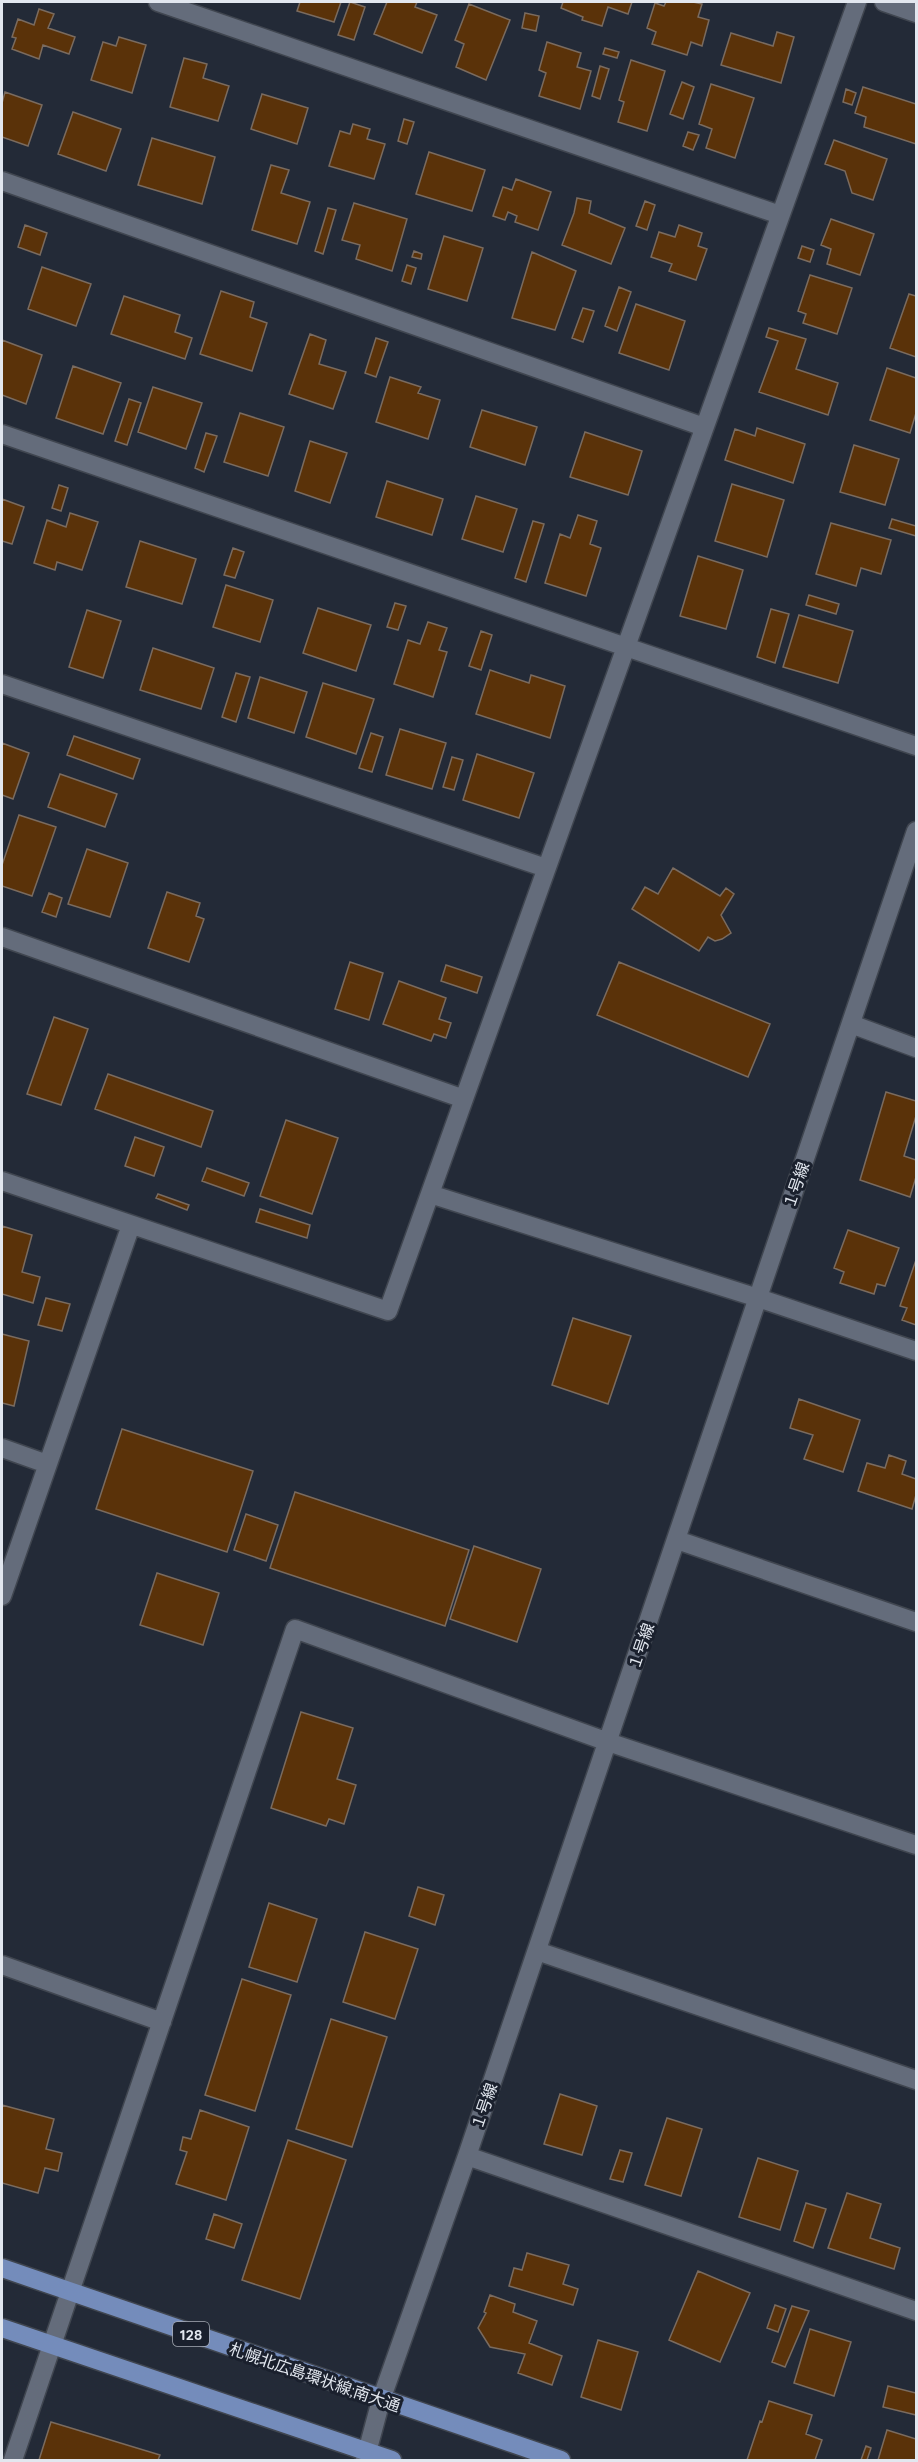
<svg xmlns="http://www.w3.org/2000/svg" width="918" height="2462" viewBox="0 0 918 2462" font-family="Quicksand,'Noto Sans JP',sans-serif">
<style>
.building{fill:#5a3209;stroke:#7a6b5f;stroke-width:1.5}
.lines{fill:none;stroke-linecap:round;stroke-linejoin:round}
.minor-casing{stroke:#404650;stroke-width:21}
.major-casing{stroke:#404650;stroke-width:21}
.minor{stroke:#646c7b;stroke-width:18}
.major{stroke:#748cbb;stroke-width:18}
.labels{text-anchor:middle;dominant-baseline:central;stroke-width:6;stroke-linejoin:round;paint-order:stroke}
.shield{fill:#1a202d;stroke:#a6abb5;stroke-width:1.5}
.shield-label{font-size:15px;font-weight:bold;fill:#e2e7ef}
.street-label{font-size:16px;fill:#e2e7ef;stroke:#1a202d}
</style>
<rect width="100%" height="100%" fill="#232a37"/>
<!-- building -->
<path class="building" d="M 300,2 L 341,2 L 334,22 L 297,11 Z
M 350,2 L 365,7 L 354,40 L 338,35 Z
M 387,2 L 417,2 L 415,7 L 437,15 L 422,53 L 374,34 Z
M 563,2 L 632,2 L 628,14 L 608,7 L 602,26 L 582,20 L 583,17 L 561,8 Z
M 666,2 L 693,2 L 702,4 L 698,17 L 709,20 L 702,46 L 691,42 L 687,55 L 652,44 L 656,32 L 647,28 L 655,3 L 664,6 Z
M 469,4 L 510,20 L 486,80 L 456,67 L 464,44 L 455,40 Z
M 39,9 L 54,14 L 48,28 L 75,37 L 69,54 L 43,45 L 39,59 L 12,49 L 16,38 L 12,37 L 18,19 L 34,25 Z
M 525,13 L 539,16 L 536,31 L 522,28 Z
M 777,32 L 794,37 L 781,83 L 721,65 L 731,33 L 773,46 Z
M 119,37 L 146,45 L 132,93 L 91,80 L 103,42 L 116,46 Z
M 547,42 L 581,53 L 577,67 L 591,71 L 580,109 L 539,96 L 546,73 L 539,70 Z
M 605,48 L 619,52 L 617,58 L 603,54 Z
M 184,58 L 207,64 L 203,78 L 229,86 L 218,121 L 170,107 Z
M 631,60 L 665,71 L 647,131 L 618,122 L 624,102 L 619,100 Z
M 600,66 L 609,69 L 600,99 L 592,96 Z
M 682,82 L 694,87 L 683,119 L 670,114 Z
M 711,84 L 754,98 L 735,158 L 706,148 L 712,129 L 699,124 Z
M 863,87 L 916,104 L 916,144 L 864,127 L 866,117 L 855,113 Z
M 846,89 L 856,93 L 852,105 L 843,102 Z
M 5,92 L 42,105 L 28,146 L 2,137 L 2,103 Z
M 262,94 L 308,108 L 297,144 L 251,129 Z
M 73,112 L 121,129 L 106,171 L 58,154 Z
M 404,119 L 414,122 L 407,144 L 398,141 Z
M 353,124 L 370,129 L 367,139 L 385,144 L 374,179 L 329,166 L 340,131 L 350,134 Z
M 688,132 L 699,135 L 693,150 L 683,146 Z
M 152,138 L 215,157 L 202,204 L 138,185 Z
M 834,140 L 887,159 L 873,200 L 852,193 L 845,171 L 825,164 Z
M 429,152 L 485,170 L 472,211 L 416,194 Z
M 271,165 L 289,170 L 281,193 L 310,202 L 297,244 L 252,230 Z
M 516,179 L 551,192 L 538,230 L 515,222 L 517,216 L 508,212 L 505,220 L 493,216 L 503,187 L 512,190 Z
M 577,198 L 591,201 L 589,213 L 625,228 L 611,264 L 562,245 L 574,213 Z
M 645,201 L 655,205 L 647,230 L 636,226 Z
M 354,203 L 407,219 L 392,271 L 356,259 L 360,245 L 342,240 Z
M 328,208 L 336,210 L 323,254 L 315,251 Z
M 831,219 L 874,234 L 860,275 L 827,264 L 831,249 L 821,245 Z
M 25,225 L 47,233 L 40,255 L 18,247 Z
M 679,225 L 702,233 L 698,246 L 707,249 L 696,280 L 669,271 L 672,264 L 651,257 L 659,232 L 675,237 Z
M 444,236 L 483,248 L 467,301 L 428,289 Z
M 802,246 L 814,250 L 810,262 L 798,258 Z
M 414,251 L 422,254 L 421,259 L 412,257 Z
M 532,252 L 576,271 L 555,330 L 512,318 Z
M 407,265 L 416,268 L 411,284 L 402,281 Z
M 42,267 L 91,284 L 76,326 L 28,309 Z
M 810,275 L 852,288 L 837,334 L 803,323 L 806,314 L 798,311 Z
M 619,287 L 631,292 L 617,331 L 605,326 Z
M 221,291 L 254,302 L 250,317 L 267,323 L 252,371 L 200,354 Z
M 909,294 L 916,296 L 916,357 L 890,348 Z
M 124,296 L 180,315 L 175,332 L 192,338 L 185,359 L 111,334 Z
M 636,304 L 685,321 L 669,370 L 619,353 Z
M 583,308 L 594,311 L 583,342 L 572,338 Z
M 769,328 L 806,339 L 796,369 L 838,383 L 828,415 L 759,392 L 778,341 L 766,337 Z
M 310,334 L 326,340 L 319,364 L 346,372 L 333,409 L 289,394 Z
M 376,338 L 388,342 L 376,377 L 365,373 Z
M 2,340 L 42,355 L 26,404 L 2,395 Z
M 73,366 L 121,383 L 103,434 L 56,418 Z
M 887,368 L 916,378 L 916,413 L 910,433 L 870,420 Z
M 390,377 L 421,387 L 418,393 L 440,400 L 428,439 L 376,422 Z
M 153,387 L 202,403 L 186,449 L 138,432 Z
M 129,399 L 141,403 L 127,445 L 115,441 Z
M 482,410 L 537,427 L 525,465 L 470,447 Z
M 240,413 L 284,427 L 268,476 L 224,462 Z
M 757,428 L 805,444 L 793,483 L 725,460 L 735,429 L 755,436 Z
M 585,432 L 642,451 L 628,495 L 570,477 Z
M 206,433 L 217,436 L 204,472 L 195,468 Z
M 310,441 L 347,453 L 330,503 L 295,491 Z
M 854,445 L 899,459 L 885,505 L 840,492 Z
M 387,481 L 443,499 L 432,535 L 376,517 Z
M 732,484 L 784,500 L 767,557 L 715,541 Z
M 59,485 L 68,488 L 61,511 L 52,508 Z
M 476,496 L 517,509 L 503,552 L 462,539 Z
M 2,499 L 24,507 L 12,544 L 2,541 Z
M 70,513 L 98,522 L 82,570 L 57,562 L 55,570 L 34,563 L 47,520 L 66,527 Z
M 578,515 L 597,521 L 590,544 L 601,548 L 586,596 L 545,583 L 560,534 L 570,538 Z
M 892,519 L 916,526 L 916,536 L 889,528 Z
M 533,521 L 544,524 L 526,582 L 515,578 Z
M 831,523 L 891,540 L 881,574 L 861,568 L 856,586 L 816,574 Z
M 140,541 L 196,559 L 182,604 L 126,587 Z
M 233,548 L 244,552 L 235,578 L 224,575 Z
M 698,556 L 743,570 L 726,629 L 680,616 Z
M 226,585 L 273,600 L 260,642 L 213,627 Z
M 809,595 L 839,604 L 836,614 L 806,605 Z
M 395,603 L 406,606 L 398,630 L 387,627 Z
M 318,608 L 371,625 L 356,671 L 303,653 Z
M 771,609 L 789,614 L 775,663 L 757,657 Z
M 87,610 L 121,621 L 103,678 L 69,667 Z
M 799,615 L 853,631 L 838,683 L 783,667 Z
M 428,622 L 447,628 L 439,650 L 447,652 L 433,697 L 394,684 L 408,640 L 420,644 Z
M 481,631 L 492,635 L 481,670 L 469,666 Z
M 153,648 L 214,668 L 201,709 L 140,690 Z
M 490,670 L 529,683 L 531,675 L 565,686 L 550,738 L 476,714 Z
M 236,673 L 250,677 L 236,722 L 222,717 Z
M 260,677 L 307,692 L 294,733 L 248,718 Z
M 323,683 L 374,699 L 356,754 L 306,737 Z
M 400,729 L 446,743 L 432,789 L 386,775 Z
M 371,733 L 383,737 L 372,772 L 359,768 Z
M 74,736 L 140,759 L 133,779 L 67,755 Z
M 2,743 L 29,753 L 13,799 L 2,795 Z
M 477,754 L 534,773 L 519,818 L 463,800 Z
M 452,757 L 463,760 L 454,790 L 443,787 Z
M 60,774 L 117,794 L 105,827 L 48,807 Z
M 19,815 L 56,827 L 32,896 L 2,886 L 2,865 Z
M 87,849 L 128,863 L 110,917 L 68,904 Z
M 673,868 L 720,896 L 726,888 L 734,894 L 721,915 L 731,933 L 722,939 L 715,941 L 708,937 L 699,951 L 632,909 L 645,887 L 658,894 Z
M 167,892 L 200,903 L 196,916 L 204,919 L 189,962 L 148,948 Z
M 49,893 L 62,898 L 56,917 L 42,912 Z
M 350,962 L 383,973 L 369,1020 L 335,1009 Z
M 619,962 L 770,1024 L 748,1077 L 597,1015 Z
M 446,965 L 482,977 L 477,993 L 441,981 Z
M 399,981 L 446,998 L 439,1019 L 451,1023 L 446,1038 L 434,1034 L 431,1041 L 383,1024 Z
M 54,1017 L 88,1029 L 61,1105 L 27,1094 Z
M 108,1074 L 213,1111 L 201,1147 L 95,1109 Z
M 886,1092 L 916,1101 L 916,1116 L 904,1156 L 916,1160 L 916,1177 L 910,1197 L 860,1180 Z
M 286,1120 L 338,1138 L 312,1214 L 260,1196 Z
M 135,1137 L 164,1147 L 154,1176 L 125,1166 Z
M 207,1168 L 249,1183 L 244,1196 L 202,1181 Z
M 158,1194 L 189,1205 L 187,1210 L 156,1198 Z
M 260,1209 L 310,1225 L 307,1238 L 256,1222 Z
M 2,1226 L 32,1235 L 22,1272 L 40,1277 L 33,1303 L 2,1294 Z
M 848,1230 L 899,1248 L 885,1286 L 877,1284 L 874,1294 L 840,1283 L 844,1272 L 834,1268 Z
M 916,1260 L 916,1325 L 902,1320 L 907,1308 L 900,1306 Z
M 46,1298 L 70,1304 L 62,1331 L 38,1325 Z
M 573,1318 L 631,1336 L 608,1404 L 552,1385 Z
M 2,1334 L 29,1341 L 14,1406 L 2,1403 Z
M 799,1399 L 860,1420 L 843,1472 L 804,1459 L 813,1435 L 790,1428 Z
M 122,1429 L 253,1471 L 227,1552 L 96,1509 Z
M 889,1455 L 906,1461 L 902,1474 L 916,1479 L 916,1495 L 912,1509 L 858,1491 L 867,1463 L 885,1468 Z
M 295,1492 L 469,1550 L 445,1626 L 270,1568 Z
M 246,1514 L 278,1525 L 266,1561 L 234,1550 Z
M 474,1546 L 541,1569 L 517,1642 L 450,1619 Z
M 157,1573 L 219,1593 L 203,1645 L 140,1625 Z
M 301,1712 L 353,1728 L 337,1779 L 356,1785 L 344,1824 L 329,1819 L 326,1826 L 271,1808 Z
M 418,1887 L 444,1895 L 435,1925 L 409,1916 Z
M 269,1903 L 317,1919 L 297,1982 L 249,1967 Z
M 365,1932 L 418,1949 L 395,2019 L 343,2002 Z
M 242,1979 L 291,1995 L 255,2111 L 205,2095 Z
M 331,2019 L 387,2037 L 352,2147 L 296,2129 Z
M 560,2094 L 597,2106 L 582,2155 L 544,2144 Z
M 2,2105 L 54,2119 L 46,2149 L 62,2153 L 58,2171 L 45,2168 L 38,2193 L 2,2183 Z
M 200,2110 L 249,2127 L 226,2200 L 176,2184 L 187,2152 L 180,2150 L 183,2137 L 191,2139 Z
M 667,2118 L 702,2129 L 681,2196 L 645,2185 Z
M 288,2140 L 346,2160 L 300,2299 L 242,2280 Z
M 620,2150 L 632,2153 L 623,2182 L 610,2179 Z
M 758,2158 L 798,2171 L 780,2230 L 739,2217 Z
M 847,2193 L 881,2204 L 870,2238 L 900,2248 L 894,2269 L 828,2248 Z
M 806,2203 L 826,2209 L 813,2248 L 794,2241 Z
M 214,2214 L 242,2224 L 234,2248 L 206,2239 Z
M 527,2253 L 569,2265 L 563,2284 L 578,2289 L 573,2305 L 509,2286 L 514,2268 L 522,2270 Z
M 698,2271 L 750,2293 L 720,2362 L 669,2340 Z
M 490,2295 L 515,2304 L 513,2312 L 537,2321 L 529,2343 L 562,2356 L 552,2385 L 518,2373 L 525,2354 L 490,2347 L 478,2328 L 486,2313 L 484,2312 Z
M 775,2305 L 786,2309 L 778,2332 L 767,2328 Z
M 792,2306 L 809,2311 L 785,2367 L 772,2362 Z
M 810,2329 L 851,2342 L 834,2396 L 794,2383 Z
M 598,2340 L 638,2352 L 621,2410 L 581,2397 Z
M 888,2386 L 916,2393 L 916,2415 L 883,2407 Z
M 769,2401 L 812,2415 L 806,2434 L 822,2440 L 815,2460 L 747,2460 L 760,2421 L 762,2422 Z
M 51,2422 L 160,2455 L 158,2460 L 39,2460 Z
M 887,2430 L 916,2439 L 916,2460 L 878,2460 Z
M 866,2446 L 871,2448 L 867,2460 L 861,2460 Z"/>
<g class="lines">
<defs>
<path id="minor" d="M 158,2 L 780,215
M 884,2 L 916,13
M 2,181 L 704,427
M 2,434 L 916,746
M 2,684 L 546,868
M 2,937 L 464,1099
M 851,1024 L 916,1048
M 2,1181 L 388,1311 L 857,2
M 430,1194 L 758,1298 L 916,1351
M 2,1448 L 47,1464
M 677,1540 L 916,1622
M 2,1596 L 131,1225
M 537,1951 L 916,2080
M 2,1965 L 162,2022
M 467,2156 L 916,2311
M 13,2460 L 295,1629 L 608,1742 L 916,1845
M 365,2460 L 381,2400 L 467,2156 L 916,831"/>
<path id="major" d="M 2,2268 L 561,2460
M 2,2328 L 392,2460"/>
</defs>
<!-- minor casing -->
<use href="#minor" class="minor-casing"/>
<!-- major casing -->
<use href="#major" class="major-casing"/>
<!-- minor -->
<use href="#minor" class="minor"/>
<!-- major -->
<use href="#major" class="major"/>
</g>
<g class="labels">
<!-- shield labels -->
<rect class="shield" x="173" y="2322" width="36" height="24" rx="4.5"/>
<g class="shield-label">
<text x="191" y="2334">128</text>
</g>
<!-- street labels -->
<g class="street-label">
<text transform="translate(796 1185) rotate(-71)">１号線</text>
<text transform="translate(641 1646) rotate(-71)">１号線</text>
<text transform="translate(484 2106) rotate(-71)">１号線</text>
<text transform="translate(315 2377) rotate(19)">札幌北広島環状線;南大通</text>
</g>
</g>
<!-- border -->
<rect width="918" height="2462" fill="none" stroke="#e2e7ef" stroke-width="6"/>
</svg>
